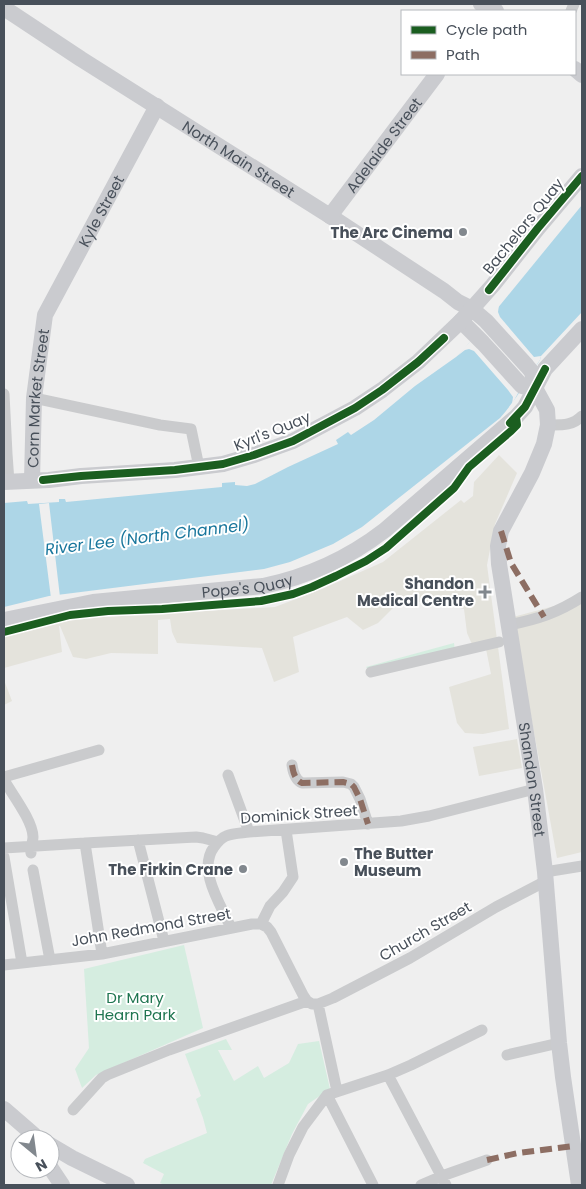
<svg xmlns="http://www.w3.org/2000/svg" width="586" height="1189" viewBox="0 0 586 1189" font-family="Poppins,sans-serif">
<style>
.commercial{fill:#e4e3dc}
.green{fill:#d5ede0}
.water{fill:#add6e7}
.pier{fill:#efefef}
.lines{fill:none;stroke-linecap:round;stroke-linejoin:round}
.street{stroke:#cacbcd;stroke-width:11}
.secondary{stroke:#cacbcf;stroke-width:16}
.quiet{stroke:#8d6e63;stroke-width:6;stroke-dasharray:12 6;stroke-linecap:butt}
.cycleway-casing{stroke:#fff;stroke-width:11}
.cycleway{stroke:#1b5e20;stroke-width:8}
.poi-dot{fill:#82888e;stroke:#fff;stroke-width:2}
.labels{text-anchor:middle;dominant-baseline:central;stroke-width:4;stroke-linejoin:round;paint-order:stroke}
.street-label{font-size:15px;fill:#48505a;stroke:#fff}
.poi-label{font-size:15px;font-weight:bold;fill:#48505a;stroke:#fff;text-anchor:end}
.park-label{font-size:15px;fill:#1f7550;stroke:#fff}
.water-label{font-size:16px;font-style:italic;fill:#18769c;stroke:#fff}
</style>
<rect width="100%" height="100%" fill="#efefef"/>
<!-- commercial -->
<path class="commercial" d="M 499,455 L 517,473 L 495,524 L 487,565 L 509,729 L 483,734 L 465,733 L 457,723 L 449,687 L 491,674 L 486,649 L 475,651 L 467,633 L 464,609 L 440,603 L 400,601 L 378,623 L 363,630 L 347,617 L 293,637 L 299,672 L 274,682 L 262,648 L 177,643 L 172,632 L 170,619 L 158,620 L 158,654 L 111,653 L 86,659 L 73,657 L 60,626 L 59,626 L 62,652 L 4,668 L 4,634 L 10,632 L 93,616 L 105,617 L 275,607 L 322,589 L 383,562 L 461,500 L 464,503 L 473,496 L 474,482 Z
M 582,595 L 582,852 L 557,858 L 513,617 L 558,605 Z
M 4,680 L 12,701 L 4,705 Z
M 517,739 L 522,768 L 479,776 L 473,747 Z"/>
<!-- green -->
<path class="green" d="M 454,643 L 455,650 L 371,672 L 366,667 Z
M 184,945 L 203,1028 L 96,1075 L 82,1088 L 75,1069 L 89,1048 L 84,969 Z
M 226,1039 L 232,1050 L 218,1050 L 234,1081 L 258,1066 L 264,1078 L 289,1063 L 298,1044 L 319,1041 L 330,1089 L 308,1104 L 292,1134 L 271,1185 L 165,1185 L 160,1183 L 164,1174 L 143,1163 L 145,1159 L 207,1133 L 203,1118 L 196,1099 L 201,1096 L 185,1054 Z"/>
<!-- water -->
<path class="water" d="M 582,205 L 582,312 L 541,356 L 540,360 C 527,380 516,400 500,418 L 362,527 L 333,544 L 290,562 L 264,569 L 49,596 L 4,607 L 4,503 L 27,501 L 28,504 L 59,502 L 59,499 L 65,499 L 66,502 L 222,487 L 222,483 L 235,482 L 235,485 L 247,486 L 255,484 L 288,467 L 338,444 L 336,440 L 348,432 L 351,435 L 374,420 L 415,386 L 456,357 L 465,348 Z"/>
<!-- pier -->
<path class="pier" d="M 499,305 L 498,312 L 500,317 L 534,357 L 541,356 L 540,360 L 522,386 L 512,404 L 513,397 L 508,390 L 474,351 L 469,349 L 465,350 L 456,357 L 468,344 Z
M 49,503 L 60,597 L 51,598 L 39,504 Z"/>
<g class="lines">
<!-- street -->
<path class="street" d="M 571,11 L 574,4
M 4,394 L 7,454 L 9,482
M 34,398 L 160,425 L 191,429 L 199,467
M 548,425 C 562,425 572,426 582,416
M 509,625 C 538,619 557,613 582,597
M 371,672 L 499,642
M 292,765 C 293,772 295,780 302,783 L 343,782 L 351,784 L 354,787 L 360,799 L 368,824
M 228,775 L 249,832
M 4,777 L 99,750
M 4,780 C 12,794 33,821 33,837 C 33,842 30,847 31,853
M 138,840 L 164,941
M 85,843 L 102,954
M 4,848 L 85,843 L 196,837 L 203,838 L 218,842
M 4,857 L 22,963
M 33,870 L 50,960
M 545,872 L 582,866
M 261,924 L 270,906 L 283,892 L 293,877 L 286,830
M 231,928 C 221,905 197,870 214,847 C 217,843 221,838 226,836 C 233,833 242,833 249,832 L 401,821 L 429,816 L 535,789
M 4,965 L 102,954 L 252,924 L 261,924 L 267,927 L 271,932 L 303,995 L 307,1001 L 312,1004 L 318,1004 L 333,998 L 410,958 L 496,907 L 546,881
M 318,1004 L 337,1091
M 507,1055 L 559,1043
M 388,1075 L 446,1185
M 327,1095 L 373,1185
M 73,1110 L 102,1078 L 107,1075 L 169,1050 L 307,1001
M 278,1185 L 289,1155 L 303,1127 L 327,1095 L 388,1075 L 411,1065 L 482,1030
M 421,1185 L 442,1176 L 487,1160"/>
<!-- secondary -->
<g class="secondary">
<path d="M 481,4 L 496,11"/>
<path id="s1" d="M 4,8 L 81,59 L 330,216 L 444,291 L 458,302 L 472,309 L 486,321 L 527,366 L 532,372 L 535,388 L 547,410 L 548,425 L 544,444 L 532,473 L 501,531 L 498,546 L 499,564 L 535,789 L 545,872 L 559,1043 L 563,1077 L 579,1185"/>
<path d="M 575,69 L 582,75"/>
<path id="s2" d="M 330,216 L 437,74"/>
<path d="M 461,321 L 483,343 L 522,386 L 535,388"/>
<path id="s3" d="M 32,480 L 34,398 L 45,315 L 157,106"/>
<path d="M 4,482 L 49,480 L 81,476 L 175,470 L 223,464 L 254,455 L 293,441 L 355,408 L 382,390 L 418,362 L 461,321 L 493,285 L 538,228 L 582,176"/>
<path id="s4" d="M 4,620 L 93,602 L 263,586 C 307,577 350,557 385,530 L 516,417 L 525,407 L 545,369 L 582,329"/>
<path d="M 4,1109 L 34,1135 L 36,1139"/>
<path d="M 50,1145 L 72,1158 L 127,1185"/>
<path d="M 50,1167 L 62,1185"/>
</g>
<!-- quiet -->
<path class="quiet" d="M 501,531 L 511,563 L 544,617
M 292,765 C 293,772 295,780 302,783 L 343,782 L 351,784 L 354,787 L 360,799 L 368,824
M 487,1160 L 518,1153 L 573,1146"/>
<defs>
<path id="cycleway" d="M 489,290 L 538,228 L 582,176
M 510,423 L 525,407 L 545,369
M 43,480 L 81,476 L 175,470 L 223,464 L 254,455 L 293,441 L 355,408 L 382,390 L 418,362 L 444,338
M 4,632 L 70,615 L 108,611 L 162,609 L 261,601 L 293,594 L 312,587 L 336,576 L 366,561 L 386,548 L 454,488 L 469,467 L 511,431 L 517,425 L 516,417"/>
</defs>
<!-- cycleway casing -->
<use href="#cycleway" class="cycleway-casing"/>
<!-- cycleway -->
<use href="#cycleway" class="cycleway"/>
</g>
<!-- markers -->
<g class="poi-dot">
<circle cx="463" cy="232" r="5"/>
<path d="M482.5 584.5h5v5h5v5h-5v5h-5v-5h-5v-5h5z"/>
<circle cx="344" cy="862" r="5"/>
<circle cx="243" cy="869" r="5"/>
</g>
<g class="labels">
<!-- street labels -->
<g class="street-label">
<text stroke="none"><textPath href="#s2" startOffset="89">Adelaide Street</textPath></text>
<text stroke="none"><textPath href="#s1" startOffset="279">North Main Street</textPath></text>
<text stroke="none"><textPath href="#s3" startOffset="284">Kyle Street</textPath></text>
<text transform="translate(523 226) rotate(-51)">Bachelors Quay</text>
<text stroke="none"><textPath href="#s3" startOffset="82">Corn Market Street</textPath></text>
<text transform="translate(272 431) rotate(-22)">Kyrl's Quay</text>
<text stroke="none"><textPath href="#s4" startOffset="246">Pope's Quay</textPath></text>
<text stroke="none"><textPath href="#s1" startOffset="1068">Shandon Street</textPath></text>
<text transform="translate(299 814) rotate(-4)">Dominick Street</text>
<text transform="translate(151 927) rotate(-10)">John Redmond Street</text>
<text transform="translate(425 931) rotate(-30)">Church Street</text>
</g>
<!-- poi labels -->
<g class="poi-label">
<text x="453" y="232">The Arc Cinema</text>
<text x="474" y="583">Shandon<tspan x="474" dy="17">Medical Centre</tspan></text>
<text x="354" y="853" text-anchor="start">The Butter<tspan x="354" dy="17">Museum</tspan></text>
<text x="233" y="869">The Firkin Crane</text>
</g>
<!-- park labels -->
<g class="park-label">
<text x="135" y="997">Dr Mary<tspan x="135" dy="17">Hearn Park</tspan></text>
</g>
<!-- water labels -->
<g class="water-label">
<text transform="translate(147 537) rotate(-7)">River Lee (North Channel)</text>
</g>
</g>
<!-- border -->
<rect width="586" height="1189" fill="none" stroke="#48505a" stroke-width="10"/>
<!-- legend -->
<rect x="401" y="10" width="175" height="65" fill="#ffffff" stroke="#b6b9bd"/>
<rect x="411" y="26" width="25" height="8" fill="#1b5e20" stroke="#b6b9bd"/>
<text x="446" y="35" font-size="15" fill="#48505a">Cycle path</text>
<rect x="411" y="51" width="25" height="8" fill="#8d6e63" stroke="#b6b9bd"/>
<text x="446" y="60" font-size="15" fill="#48505a">Path</text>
<!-- north arrow -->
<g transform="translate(35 1154) rotate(151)"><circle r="24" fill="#ffffff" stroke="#b6b9bd"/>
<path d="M0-4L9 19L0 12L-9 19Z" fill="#82888e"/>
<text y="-8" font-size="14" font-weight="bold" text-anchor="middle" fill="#48505a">N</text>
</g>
</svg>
